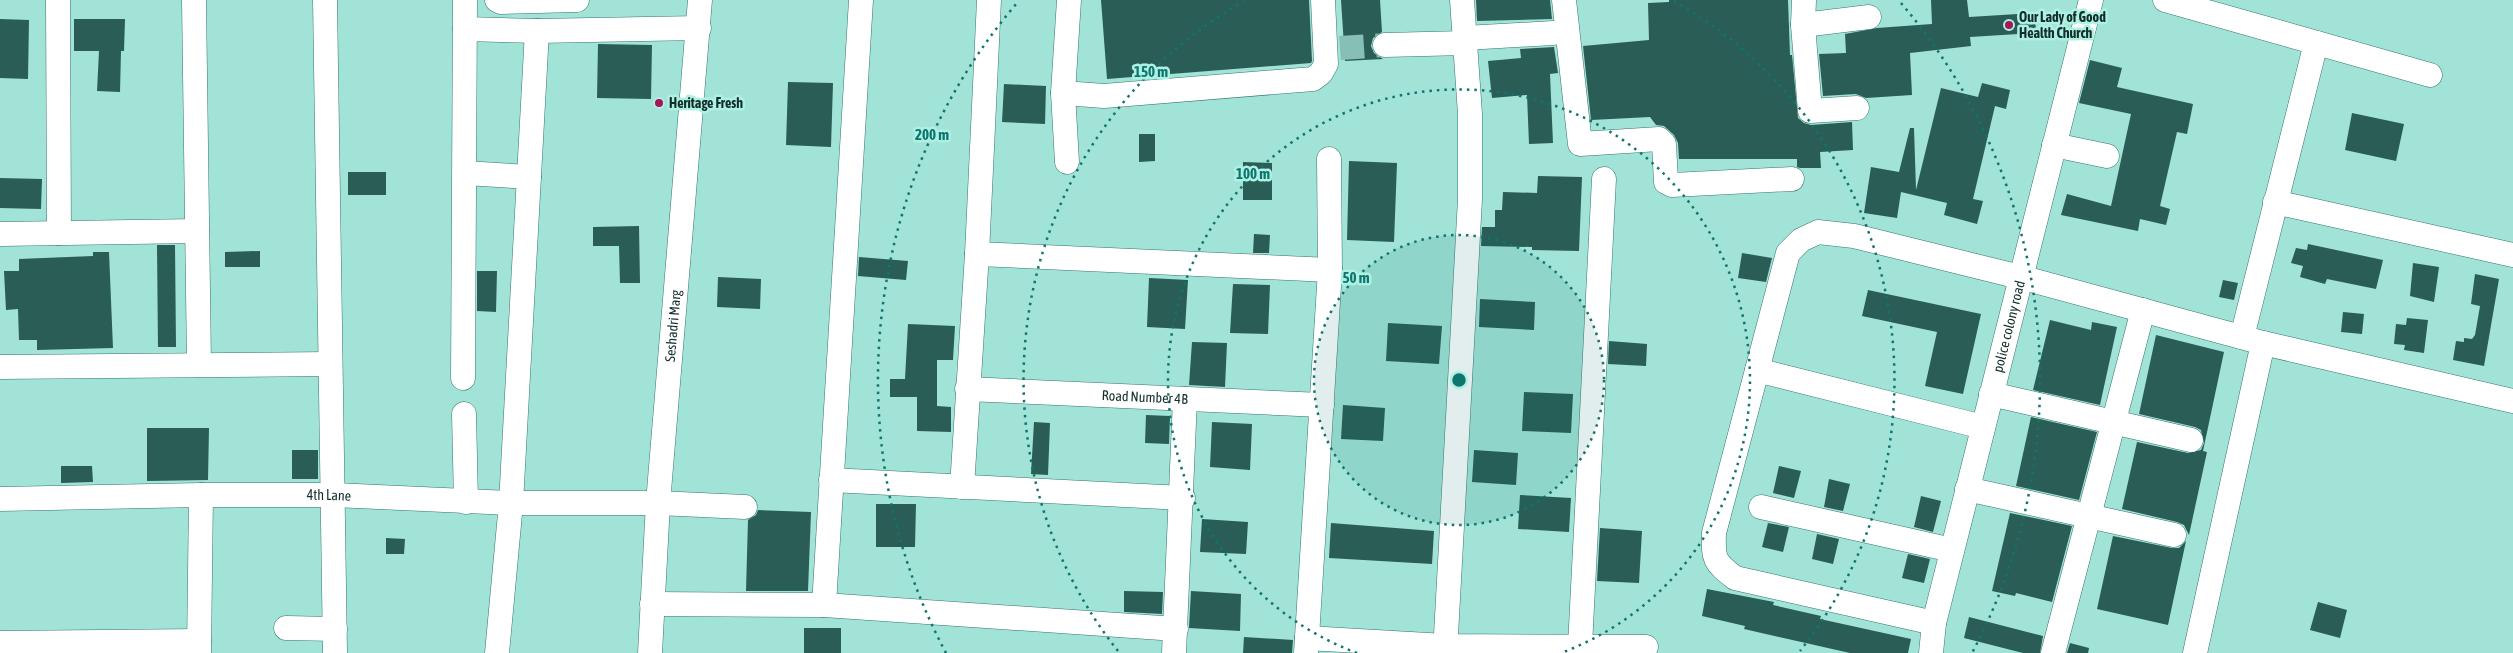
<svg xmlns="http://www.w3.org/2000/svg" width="2513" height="653" viewBox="0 0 2513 653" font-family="'Asap Condensed',sans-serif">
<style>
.building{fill:#295d55}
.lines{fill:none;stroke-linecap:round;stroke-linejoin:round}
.minor-tunnel{stroke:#85bfb5;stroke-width:24;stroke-dasharray:24 12;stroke-linecap:butt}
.minor-casing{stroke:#35766c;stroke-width:25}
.minor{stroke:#fff;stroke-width:24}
.ring{fill:none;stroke:#0f766e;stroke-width:2.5;stroke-dasharray:2.5 5}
.poi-dot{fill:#a61655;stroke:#aef1e4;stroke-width:2}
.labels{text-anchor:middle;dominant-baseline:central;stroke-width:5;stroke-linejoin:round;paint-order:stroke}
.poi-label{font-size:14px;font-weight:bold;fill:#142f2b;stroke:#aef1e4;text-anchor:start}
.street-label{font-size:14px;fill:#142f2b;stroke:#aef1e4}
.centre{fill:#0f766e;stroke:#aef1e4;stroke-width:2.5}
.ring-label{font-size:15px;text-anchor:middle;font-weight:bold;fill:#0f766e;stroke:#aef1e4;stroke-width:5;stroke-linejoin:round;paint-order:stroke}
</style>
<rect width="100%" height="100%" fill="#a1e3d7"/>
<!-- building -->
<path class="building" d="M 1101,0 L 1309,0 L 1312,61 L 1311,63 L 1107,79 Z
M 1341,0 L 1380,0 L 1382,32 L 1373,38 L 1371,46 L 1374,53 L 1383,59 L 1345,61 Z
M 1476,0 L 1550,0 L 1552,19 L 1477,21 Z
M 1669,0 L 1788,0 L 1790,55 L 1792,55 L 1798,118 L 1804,123 L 1811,125 L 1852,122 L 1853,150 L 1820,152 L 1821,168 L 1800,168 L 1797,167 L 1797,159 L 1679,159 L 1678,143 L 1674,135 L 1664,126 L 1656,125 L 1650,117 L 1591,120 L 1583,46 L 1649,40 L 1648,3 L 1669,2 Z
M 1931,0 L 1967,0 L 1969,17 L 2035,13 L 2036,33 L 1970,37 L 1971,46 L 1910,53 L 1912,95 L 1866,98 L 1856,94 L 1823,96 L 1819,54 L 1846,53 L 1845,34 L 1877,28 L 1932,24 Z
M 0,19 L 29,20 L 28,79 L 0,78 Z
M 74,19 L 125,19 L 124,51 L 121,51 L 120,92 L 97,91 L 99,51 L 74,51 Z
M 598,44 L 652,45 L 651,99 L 597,98 Z
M 1554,47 L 1558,73 L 1550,74 L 1553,143 L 1529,144 L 1527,95 L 1492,98 L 1488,61 L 1521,58 L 1520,49 Z
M 2090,60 L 2122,68 L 2117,87 L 2193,104 L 2187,134 L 2177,132 L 2160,206 L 2170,209 L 2166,225 L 2140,219 L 2138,231 L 2061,215 L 2067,194 L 2111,206 L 2131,114 L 2079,103 Z
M 788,82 L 833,83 L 831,147 L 786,145 Z
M 1982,83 L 2010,90 L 2006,109 L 1995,106 L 1973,199 L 1983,201 L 1977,224 L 1944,215 L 1947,203 L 1901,192 L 1897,218 L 1864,213 L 1871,167 L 1899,172 L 1910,128 L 1914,128 L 1916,190 L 1941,88 L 1978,97 Z
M 1004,84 L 1046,86 L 1045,124 L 1002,122 Z
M 2352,113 L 2404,124 L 2396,161 L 2345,150 Z
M 1139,134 L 1155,134 L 1155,161 L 1139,162 Z
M 1349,161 L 1397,163 L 1394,242 L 1347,240 Z
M 1243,162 L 1272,163 L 1272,200 L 1243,200 Z
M 348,172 L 386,172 L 386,195 L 348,195 Z
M 1538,176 L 1582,177 L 1579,251 L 1532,250 L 1532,247 L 1481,246 L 1482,227 L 1495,227 L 1495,210 L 1502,210 L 1503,192 L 1537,193 Z
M 0,178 L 42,179 L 41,209 L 0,208 Z
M 639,226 L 640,283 L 620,283 L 619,246 L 593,246 L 593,227 Z
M 1254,234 L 1270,235 L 1269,253 L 1253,253 Z
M 2308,244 L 2383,260 L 2376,289 L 2327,279 L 2325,284 L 2300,277 L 2303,266 L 2291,263 L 2296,248 L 2307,250 Z
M 157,245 L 175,245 L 176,347 L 158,347 Z
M 260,251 L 260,267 L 225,267 L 225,252 Z
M 93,252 L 109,252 L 113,348 L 37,350 L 37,340 L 19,340 L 18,309 L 6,310 L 4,271 L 19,271 L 19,259 L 93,256 Z
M 1742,253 L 1772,258 L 1766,282 L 1738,278 Z
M 859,257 L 908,261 L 906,280 L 858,276 Z
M 2413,263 L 2439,267 L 2434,302 L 2410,296 Z
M 477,271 L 497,271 L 496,312 L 477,311 Z
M 2475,274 L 2499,279 L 2484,366 L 2453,360 L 2456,341 L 2464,342 L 2464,338 L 2472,339 L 2475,335 L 2480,306 L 2471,304 Z
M 718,277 L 761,279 L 760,309 L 717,307 Z
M 1149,278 L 1188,280 L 1185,329 L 1147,327 Z
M 2223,280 L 2238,283 L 2234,300 L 2219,297 Z
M 1233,284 L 1270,285 L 1268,334 L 1230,333 Z
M 1868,290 L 1981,314 L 1963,394 L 1925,386 L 1937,332 L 1862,316 Z
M 1480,299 L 1535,302 L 1534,330 L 1479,327 Z
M 2343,312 L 2364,314 L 2362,334 L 2341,332 Z
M 2407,318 L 2428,320 L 2424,353 L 2404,350 L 2405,345 L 2394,344 L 2396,324 L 2406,325 Z
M 2050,320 L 2091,330 L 2092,322 L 2117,327 L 2100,405 L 2033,390 Z
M 1388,323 L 1442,326 L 1439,364 L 1386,361 Z
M 908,324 L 955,326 L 953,360 L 937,360 L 937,406 L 951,407 L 951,432 L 917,431 L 917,397 L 890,397 L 890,379 L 905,379 Z
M 2156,335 L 2224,352 L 2203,451 L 2207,452 L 2189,535 L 2184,525 L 2177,522 L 2122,509 L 2137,442 L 2188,453 L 2201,450 L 2204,443 L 2201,430 L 2195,427 L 2139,414 Z
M 1609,341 L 1647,344 L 1646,366 L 1608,364 Z
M 1192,342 L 1227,343 L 1225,387 L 1189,385 Z
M 1524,392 L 1573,394 L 1571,433 L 1522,431 Z
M 1343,405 L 1385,408 L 1383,441 L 1341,439 Z
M 1146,415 L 1170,416 L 1169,444 L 1145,443 Z
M 2031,417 L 2097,432 L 2079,500 L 2016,486 Z
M 1034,422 L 1050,423 L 1048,475 L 1031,474 Z
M 1212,422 L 1252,424 L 1250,470 L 1210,467 Z
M 147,428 L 209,428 L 208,480 L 147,481 Z
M 292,450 L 318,450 L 318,479 L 292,479 Z
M 1474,450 L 1518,453 L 1516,485 L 1472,482 Z
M 61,466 L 92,466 L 93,482 L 61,483 Z
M 1779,466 L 1801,471 L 1794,498 L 1773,493 Z
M 1829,479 L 1850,484 L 1843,511 L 1824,507 Z
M 1520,495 L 1571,498 L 1569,532 L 1518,529 Z
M 1921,496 L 1941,501 L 1933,532 L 1914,527 Z
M 876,504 L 916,504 L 915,547 L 876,547 Z
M 758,510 L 811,512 L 808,591 L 746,591 L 748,520 L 756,515 Z
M 2010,513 L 2072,526 L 2052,602 L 2016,593 L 2015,596 L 1992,591 Z
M 1202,519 L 1248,522 L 1246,554 L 1200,552 Z
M 1331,523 L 1434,531 L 1432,564 L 1329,558 Z
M 1768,523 L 1789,527 L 1783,552 L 1762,547 Z
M 1600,528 L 1642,531 L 1639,583 L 1597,581 Z
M 1817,534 L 1839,539 L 1833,564 L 1812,559 Z
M 2113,536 L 2172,548 L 2179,548 L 2186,541 L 2168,625 L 2097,609 Z
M 386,538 L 405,539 L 404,554 L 386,554 Z
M 1908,554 L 1930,559 L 1924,583 L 1902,578 Z
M 1707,589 L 1774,602 L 1773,605 L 1821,616 L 1820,619 L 1911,639 L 1908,653 L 1850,653 L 1744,629 L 1745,626 L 1702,616 Z
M 1124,591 L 1163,592 L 1162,614 L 1124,612 Z
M 1191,591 L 1241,594 L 1240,631 L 1189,628 Z
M 2318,602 L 2347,610 L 2340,638 L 2310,630 Z
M 1969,617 L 2043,636 L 2040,653 L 2023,653 L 1964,638 Z
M 804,628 L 841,628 L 841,653 L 804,653 Z
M 1244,637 L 1293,640 L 1292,653 L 1243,653 Z
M 2070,643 L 2089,648 L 2088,653 L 2067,653 Z"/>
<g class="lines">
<!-- minor-tunnel -->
<path class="minor-tunnel" d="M 1340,48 L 1385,45"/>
<defs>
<g id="minor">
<path d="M 58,0 L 59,233"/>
<path d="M 194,0 L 199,365"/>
<path d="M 325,0 L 335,653"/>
<path d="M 497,0 L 501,2 L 577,0"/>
<path d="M 1564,0 L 1580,144 L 1659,139 L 1664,144 L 1666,182 L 1672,185 L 1792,179"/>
<path d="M 1804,0 L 1803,25 L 1810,111 L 1857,108"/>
<path d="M 2165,0 L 2430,75"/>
<path d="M 1803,25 L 1869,17"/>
<path d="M 465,29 L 537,31 L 699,28"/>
<path d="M 1465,38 L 1553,33"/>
<path d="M 1385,45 L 1465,43"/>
<path d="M 1063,93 L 1104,96 L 1313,79 L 1321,73 L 1326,64 L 1323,0"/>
<path d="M 2054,145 L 2107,156"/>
<path d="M 1067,162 L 1063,93 L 1069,0"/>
<path d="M 465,173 L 529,177"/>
<path d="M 2275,202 L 2513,255"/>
<path d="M 0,234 L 197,231"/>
<path d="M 977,254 L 1330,270"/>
<path d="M 2242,337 L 2316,43"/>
<path d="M 0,367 L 330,364"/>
<path d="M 1757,370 L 1983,427"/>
<path d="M 463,378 L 465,0"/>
<path id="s1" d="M 967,389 L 1322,405"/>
<path d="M 1991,394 L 2191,440"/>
<path d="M 464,414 L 466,502"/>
<path d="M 831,480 L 1183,498"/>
<path d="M 962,487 L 977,254 L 989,0"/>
<path d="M 1967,489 L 2174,535"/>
<path id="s2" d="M 0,499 L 201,495 L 334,495 L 511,503 L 658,503 L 745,507"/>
<path d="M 1761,507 L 1952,550"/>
<path d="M 652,604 L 824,605 L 1176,629"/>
<path d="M 824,605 L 861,0"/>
<path d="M 1934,623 L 1735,578 C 1714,562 1713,559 1714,533 L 1788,253 L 1801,240 L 1818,232 L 1854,236 L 2020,277 L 2263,343 L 2513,401"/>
<path d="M 286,628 L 335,629"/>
<path d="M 1307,638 L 1445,646 L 1646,647"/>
<path d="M 0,643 L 199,641"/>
<path d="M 1580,646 L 1604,179"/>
<path d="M 199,653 L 201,495"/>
<path d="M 497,653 L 511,503 L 537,31"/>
<path id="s3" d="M 650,653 L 658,503 L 700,0"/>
<path d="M 1174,653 L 1185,399"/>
<path d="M 1306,653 L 1330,270 L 1329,159"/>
<path d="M 1445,653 L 1470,199 L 1470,114 L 1462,0"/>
<path id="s4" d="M 1931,653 L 1934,623 L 2091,0"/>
<path d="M 2053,653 L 2143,310"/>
<path d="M 2195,653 L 2263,343"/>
</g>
</defs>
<!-- minor casing -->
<use href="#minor" class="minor-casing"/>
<!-- minor -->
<use href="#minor" class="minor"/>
</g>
<!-- distance rings -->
<circle cx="1459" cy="380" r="145" fill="#0f766e" fill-opacity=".12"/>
<g class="ring">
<circle cx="1459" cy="380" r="145"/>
<path d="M1357 653A291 291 0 1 1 1561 653"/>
<path d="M1118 651A436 436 0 0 1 1244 1M1674 1A436 436 0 0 1 1800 651"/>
<path d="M946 653A581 581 0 0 1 1017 3M1901 3A581 581 0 0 1 1972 653"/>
</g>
<!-- markers -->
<g class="poi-dot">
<circle cx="2009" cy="25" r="5"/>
<circle cx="659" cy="103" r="5"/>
</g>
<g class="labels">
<!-- poi labels -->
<g class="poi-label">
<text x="2019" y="17">Our Lady of Good<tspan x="2019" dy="16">Health Church</tspan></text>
<text x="669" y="103">Heritage Fresh</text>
</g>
<!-- street labels -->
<g class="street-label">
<text stroke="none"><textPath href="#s3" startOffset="328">Seshadri Marg</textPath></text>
<text stroke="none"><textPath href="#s4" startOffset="336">police colony road</textPath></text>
<text stroke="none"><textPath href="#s1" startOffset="178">Road Number 4B</textPath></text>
<text stroke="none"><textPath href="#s2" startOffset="329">4th Lane</textPath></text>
</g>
</g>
<circle cx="1459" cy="380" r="8" class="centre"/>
<g class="ring-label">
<text x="1151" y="77">150 m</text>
<text x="932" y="140">200 m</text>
<text x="1253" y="179">100 m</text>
<text x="1356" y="283">50 m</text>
</g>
</svg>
